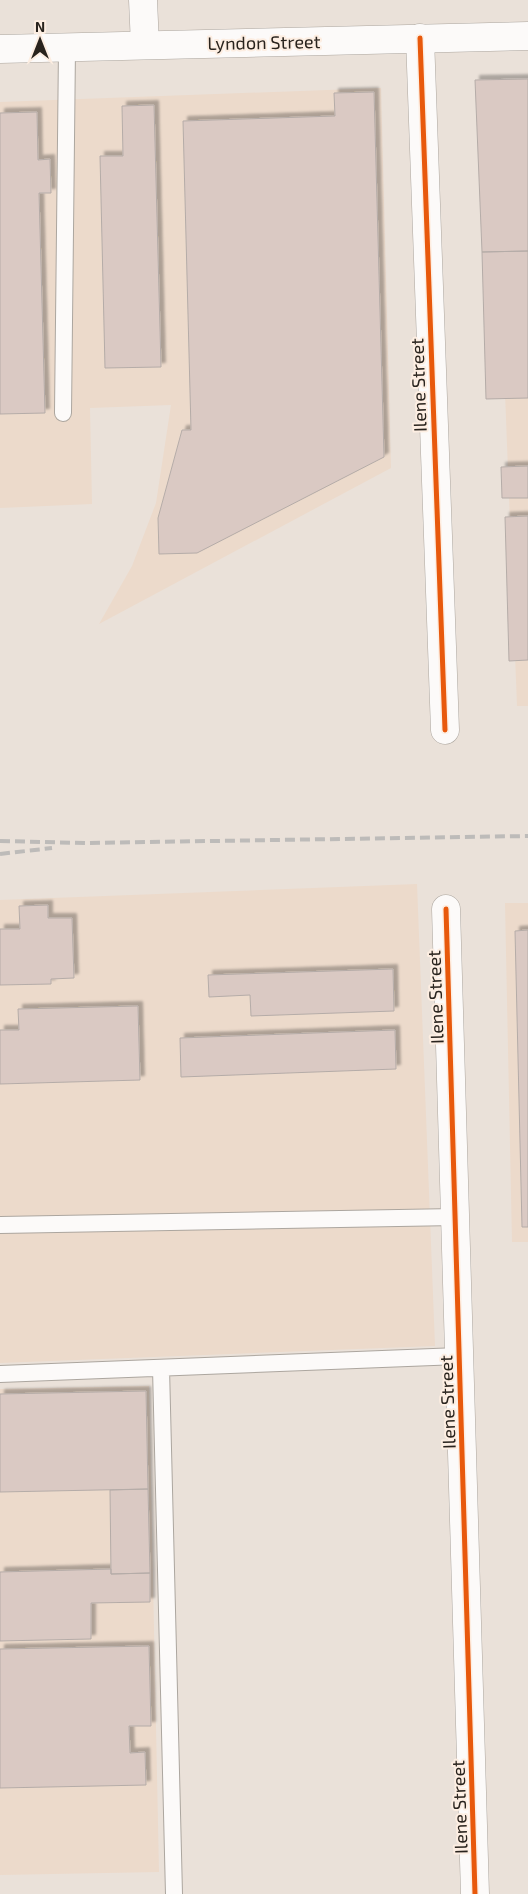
<svg xmlns="http://www.w3.org/2000/svg" width="528" height="1894" viewBox="0 0 528 1894" font-family="'Exo 2',sans-serif">
<style>
.built{fill:#ecdacb}
.building{fill:#dac9c3;stroke:#b5aca8;filter:url(#shadow)}
.lines{fill:none;stroke-linecap:round;stroke-linejoin:round}
.lane-casing{stroke:#aca69f;stroke-width:18}
.street-casing{stroke:#aca69f;stroke-width:29}
.secondary-casing{stroke:#aca69f;stroke-width:29}
.lane{stroke:#fcfaf9;stroke-width:16}
.street{stroke:#fcfaf9;stroke-width:28}
.secondary{stroke:#fcfaf9;stroke-width:28}
.rail{stroke:#bdbbb9;stroke-width:4;stroke-dasharray:10 5;stroke-linecap:butt}
.cycleway-casing{stroke:#fdeee2;stroke-width:8}
.cycleway{stroke:#e8590c;stroke-width:5}
.labels{text-anchor:middle;dominant-baseline:central;stroke-width:4;stroke-linejoin:round;paint-order:stroke}
.street-label{font-size:18px;fill:#29231d;stroke:#fdeee2}
</style>
<defs>
<filter id="shadow"><feDropShadow dx="4.5" dy="-4.5" stdDeviation="1" flood-color="#0004"/></filter>
</defs>
<rect width="100%" height="100%" fill="#eae1d9"/>
<!-- built -->
<path class="built" d="M 528,87 L 528,706 L 517,706 L 500,261 Z
M 381,88 L 391,468 L 99,624 L 132,566 L 156,503 L 171,405 L 90,408 L 92,504 L 0,508 L 0,102 Z
M 417,884 L 435,1346 L 0,1363 L 0,900 Z
M 505,903 L 528,903 L 528,1242 L 512,1242 Z
M 149,1386 L 159,1872 L 0,1875 L 0,1389 Z"/>
<!-- building -->
<path class="building" d="M 528,79 L 528,251 L 482,252 L 475,80 Z
M 374,92 L 384,457 L 197,553 L 159,554 L 158,518 L 182,430 L 191,430 L 183,121 L 335,116 L 334,93 Z
M 154,105 L 161,367 L 105,368 L 100,156 L 123,156 L 122,106 Z
M 37,112 L 38,160 L 50,159 L 51,193 L 39,193 L 45,413 L 0,414 L 0,113 Z
M 528,251 L 528,398 L 486,399 L 482,252 Z
M 528,466 L 528,498 L 502,498 L 501,467 Z
M 528,516 L 528,660 L 509,661 L 505,517 Z
M 48,905 L 48,918 L 72,918 L 74,978 L 51,979 L 51,984 L 0,985 L 0,929 L 20,929 L 19,906 Z
M 528,930 L 528,1227 L 522,1227 L 515,931 Z
M 393,969 L 394,1011 L 251,1016 L 250,995 L 209,997 L 208,975 Z
M 138,1006 L 140,1080 L 0,1084 L 0,1030 L 19,1030 L 18,1009 Z
M 395,1030 L 396,1069 L 181,1077 L 180,1038 Z
M 146,1391 L 148,1489 L 0,1492 L 0,1394 Z
M 148,1489 L 150,1573 L 111,1574 L 110,1490 Z
M 111,1569 L 111,1574 L 150,1573 L 150,1602 L 91,1603 L 91,1639 L 0,1641 L 0,1572 Z
M 149,1646 L 151,1726 L 129,1726 L 130,1753 L 145,1752 L 146,1785 L 0,1788 L 0,1649 Z"/>
<g class="lines">
<defs>
<path id="lane" d="M 63,413 L 67,48
M 0,1225 L 456,1217
M 161,1368 L 174,1894
M 0,1374 L 459,1356"/>
<path id="street" d="M 143,0 L 145,45
M 420,38 L 445,730
M 446,909 L 475,1894"/>
<path id="secondary" d="M 0,49 L 528,36"/>
</defs>
<!-- lane casing -->
<use href="#lane" class="lane-casing"/>
<!-- street casing -->
<use href="#street" class="street-casing"/>
<!-- secondary casing -->
<use href="#secondary" class="secondary-casing"/>
<!-- lane -->
<use href="#lane" class="lane"/>
<!-- street -->
<use href="#street" class="street"/>
<!-- secondary -->
<use href="#secondary" class="secondary"/>
<!-- rail -->
<path class="rail" d="M 0,841 L 86,843 L 528,836
M 0,854 L 52,848"/>
<defs>
<path id="cycleway" d="M 420,38 L 445,730
M 446,909 L 475,1894"/>
</defs>
<!-- cycleway casing -->
<use href="#cycleway" class="cycleway-casing"/>
<!-- cycleway -->
<use href="#cycleway" class="cycleway"/>
</g>
<g class="labels">
<!-- street labels -->
<g class="street-label">
<text transform="translate(264 42) rotate(-1)">Lyndon Street</text>
<text transform="translate(418 385) rotate(-92)">Ilene Street</text>
<text transform="translate(435 997) rotate(-92)">Ilene Street</text>
<text transform="translate(447 1402) rotate(-92)">Ilene Street</text>
<text transform="translate(459 1807) rotate(-92)">Ilene Street</text>
</g>
</g>
<!-- north arrow -->
<g transform="translate(40 40)" stroke="#fdeee2" stroke-width="4" paint-order="stroke">
<path d="M0-4L9 19L0 12L-9 19Z" fill="#29231d"/>
<text y="-8" font-size="14" font-weight="bold" text-anchor="middle" fill="#29231d">N</text>
</g>
</svg>
